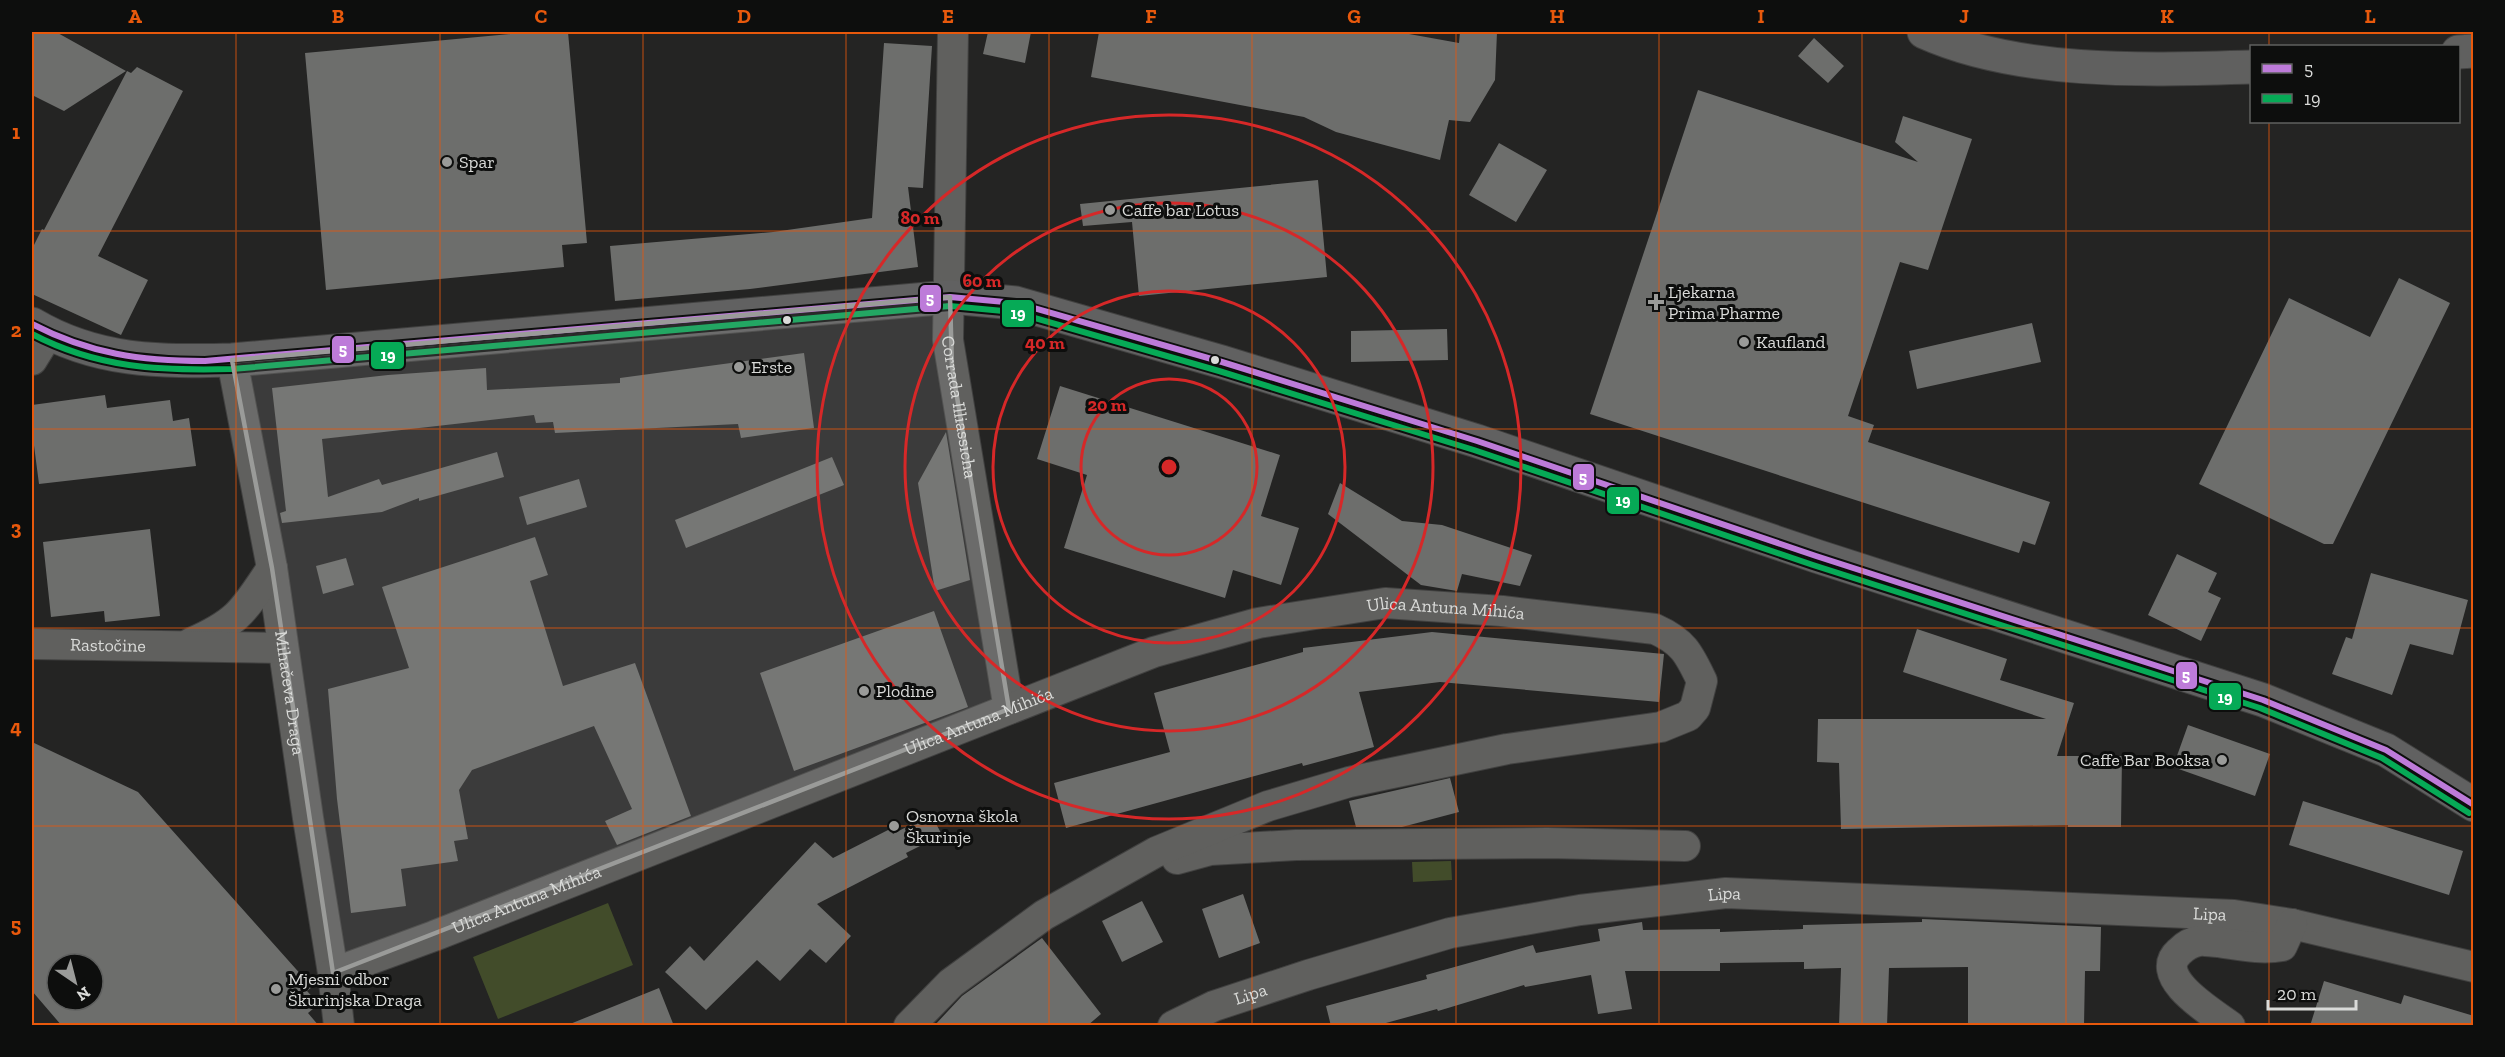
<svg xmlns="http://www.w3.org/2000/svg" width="2505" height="1057" viewBox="0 0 2505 1057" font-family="'Zilla Slab',serif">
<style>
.green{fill:#424c2a}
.building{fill:#6d6e6c;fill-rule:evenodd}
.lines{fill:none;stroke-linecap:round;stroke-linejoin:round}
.street-casing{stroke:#414140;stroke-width:32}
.secondary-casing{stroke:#414140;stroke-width:35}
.primary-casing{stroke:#414140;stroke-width:35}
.street{stroke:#60605e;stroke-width:30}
.secondary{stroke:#616161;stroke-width:33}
.primary{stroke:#60605f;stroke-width:33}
.bus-1-casing{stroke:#0d0e0d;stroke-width:10}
.bus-2-casing{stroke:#0d0e0d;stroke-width:10}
.bus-1{stroke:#bd7bd9;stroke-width:6}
.bus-2{stroke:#06aa56;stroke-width:6}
.marked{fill:#9a9b99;fill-opacity:0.2;stroke:#9a9b99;stroke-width:4.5;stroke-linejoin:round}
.grid{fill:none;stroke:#e8590c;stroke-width:1.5;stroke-opacity:0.55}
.ring{fill:none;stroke:#d62828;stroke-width:3}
.poi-dot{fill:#9a9b99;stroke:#0d0e0d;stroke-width:2}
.bus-dot{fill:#dadbd9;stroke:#0d0e0d;stroke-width:2}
.labels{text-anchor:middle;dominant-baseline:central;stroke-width:6;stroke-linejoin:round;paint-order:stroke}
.poi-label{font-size:18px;fill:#dadbd9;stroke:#0d0e0d;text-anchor:start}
.street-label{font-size:18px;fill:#dadbd9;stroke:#0d0e0d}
.centre{fill:#d62828;stroke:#0d0e0d;stroke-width:3}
.ring-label{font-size:18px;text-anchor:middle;font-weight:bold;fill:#d62828;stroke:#0d0e0d;stroke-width:6;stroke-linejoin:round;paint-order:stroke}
.line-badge{stroke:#0d0e0d;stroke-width:2}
.badge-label{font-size:16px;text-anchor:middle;font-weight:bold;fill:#fff}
.neatline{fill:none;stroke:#e8590c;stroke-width:2}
.grid-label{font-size:20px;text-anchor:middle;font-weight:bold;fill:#e8590c}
</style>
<rect width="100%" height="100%" fill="#242423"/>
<!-- green -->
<path class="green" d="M 1451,861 L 1452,880 L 1413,882 L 1412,862 Z
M 608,903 L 633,965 L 498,1019 L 473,957 Z"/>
<!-- building -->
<path class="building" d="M 32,32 L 56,32 L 126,71 L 64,111 L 32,95 Z
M 533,32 L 568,32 L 587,243 L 562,245 L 564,267 L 326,290 L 305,53 Z
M 988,32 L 1031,32 L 1025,63 L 983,54 Z
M 1099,32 L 1398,32 L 1459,43 L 1460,32 L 1497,32 L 1495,80 L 1470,122 L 1449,120 L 1440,160 L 1336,132 L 1304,117 L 1091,77 Z
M 1814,38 L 1844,66 L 1828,83 L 1798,56 Z
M 884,43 L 932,46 L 923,188 L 908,187 L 918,267 L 750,289 L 615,301 L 610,246 L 773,232 L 872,218 Z
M 137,67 L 183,91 L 98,256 L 148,280 L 121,335 L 32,294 L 32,249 L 42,229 L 44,230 L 127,71 L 131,73 Z
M 1698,90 L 1918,162 L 1895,142 L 1903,116 L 1972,139 L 1928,270 L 1900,262 L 1848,416 L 1874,425 L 1868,442 L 2050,502 L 2035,545 L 2023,541 L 2019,553 L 1590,414 Z
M 1499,143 L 1547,170 L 1516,222 L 1469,195 Z
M 1318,180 L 1327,277 L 1139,296 L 1132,222 L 1083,226 L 1080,204 Z
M 2399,278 L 2450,303 L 2333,544 L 2324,544 L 2199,484 L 2289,298 L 2370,337 Z
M 2032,323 L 2041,362 L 1917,389 L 1909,351 Z
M 1447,329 L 1448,360 L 1351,362 L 1351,331 Z
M 804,353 L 814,428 L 741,438 L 738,424 L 555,433 L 553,422 L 536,423 L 534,415 L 322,439 L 328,497 L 379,479 L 382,485 L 497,452 L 504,477 L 419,501 L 419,498 L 382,512 L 282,523 L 280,513 L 286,511 L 272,388 L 388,375 L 486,368 L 487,390 L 620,383 L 620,378 Z
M 1060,386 L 1280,455 L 1261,516 L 1299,528 L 1281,585 L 1233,570 L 1225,598 L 1064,548 L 1087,475 L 1037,459 Z
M 105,395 L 107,408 L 170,400 L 173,421 L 189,418 L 196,466 L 39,484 L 32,430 L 32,405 Z
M 946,432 L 970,580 L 935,591 L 918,483 Z
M 832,457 L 844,485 L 686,548 L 675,520 Z
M 579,479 L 587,507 L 527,525 L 519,497 Z
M 1340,483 L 1402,521 L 1442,525 L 1532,555 L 1520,586 L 1462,574 L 1457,591 L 1421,585 L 1328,514 Z
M 150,529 L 160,616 L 105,622 L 104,611 L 51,617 L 43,542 Z
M 535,537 L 548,575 L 530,581 L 563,686 L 635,663 L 691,816 L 617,845 L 605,821 L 632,809 L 594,726 L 472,770 L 459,790 L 468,839 L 454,841 L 458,861 L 401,869 L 406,906 L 351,913 L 337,799 L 328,689 L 409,668 L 382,587 Z
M 2177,554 L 2217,573 L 2208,592 L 2221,598 L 2201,641 L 2148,615 Z
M 346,558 L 354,585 L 323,594 L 316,566 Z
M 2371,573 L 2468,600 L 2453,655 L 2410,644 L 2392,695 L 2332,674 L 2346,637 L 2352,639 Z
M 934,611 L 968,707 L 794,771 L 760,673 Z
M 1917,629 L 2007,659 L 2000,680 L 2074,703 L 2057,756 L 2122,756 L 2121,827 L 2068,827 L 2068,825 L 1841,829 L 1839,763 L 1817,762 L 1818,719 L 2046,719 L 1903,672 Z
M 1432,632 L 1664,654 L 1659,702 L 1440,682 L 1359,692 L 1374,747 L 1303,766 L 1302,763 L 1066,828 L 1054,783 L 1170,752 L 1154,693 L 1303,652 L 1303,648 Z
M 2188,725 L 2270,754 L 2255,796 L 2173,767 Z
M 32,742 L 138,792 L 312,987 L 307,991 L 319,1004 L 308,1013 L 319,1026 L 62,1026 L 32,991 ZM 57,964 L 93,964 L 93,1000 L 57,1000 Z
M 1450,778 L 1459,812 L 1402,827 L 1356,827 L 1349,801 Z
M 2303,801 L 2463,851 L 2449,895 L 2289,845 Z
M 931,814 L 942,835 L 906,853 L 908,857 L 817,904 L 851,936 L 826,963 L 810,949 L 780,981 L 757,960 L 706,1010 L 665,972 L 690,946 L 704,961 L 815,842 L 833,858 L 890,829 L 893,834 Z
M 1243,894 L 1260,943 L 1219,958 L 1202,909 Z
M 1142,901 L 1163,942 L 1122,962 L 1102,921 Z
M 1922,919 L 2101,927 L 2100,971 L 2085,971 L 2084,1026 L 1968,1026 L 1968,967 L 1889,968 L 1887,1026 L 1839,1026 L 1841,968 L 1804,969 L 1804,962 L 1720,963 L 1720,971 L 1625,971 L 1632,1009 L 1598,1014 L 1591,975 L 1525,987 L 1524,985 L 1438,1011 L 1437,1009 L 1375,1026 L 1331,1026 L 1326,1006 L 1427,979 L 1426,975 L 1533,945 L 1536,953 L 1600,941 L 1598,929 L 1642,922 L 1643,930 L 1720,929 L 1720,932 L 1803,929 L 1803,925 L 1922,922 Z
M 1042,938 L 1101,1014 L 1087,1026 L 934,1026 L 962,996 Z
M 2324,981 L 2401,1004 L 2404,995 L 2474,1016 L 2474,1026 L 2310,1026 Z
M 659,988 L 674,1026 L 570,1026 L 570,1024 Z"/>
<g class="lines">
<defs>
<g id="street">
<path id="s1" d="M 953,32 L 948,340 L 1009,709"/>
<path d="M 32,360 L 48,334"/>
<path id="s2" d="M 232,360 L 272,568 L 308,818 L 333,973 L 339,1026"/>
<path d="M 191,643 C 239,622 244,610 272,568"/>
<path id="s3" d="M 32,644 L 283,648"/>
<path d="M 1177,859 L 1210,850 L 1296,845 L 1547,843 L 1685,846"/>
<path id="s4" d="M 333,973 L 434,936 L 1154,652 L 1258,623 L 1385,603 L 1502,611 L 1655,629 C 1684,642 1689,654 1702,681 L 1695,708 L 1688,716 L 1661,727 L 1507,749 L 1349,782 L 1268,806 L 1156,852 L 1044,915 L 951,983 L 909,1026"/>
<path id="s5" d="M 1173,1026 L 1214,1006 L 1308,975 L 1450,933 L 1580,910 L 1726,893 L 2234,915 L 2292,924 L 2474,967"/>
<path d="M 2230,1026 C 2213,1013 2151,977 2179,952 C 2184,947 2191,942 2199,941 C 2204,940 2212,942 2217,942 C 2239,945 2261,950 2282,946 L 2292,924"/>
</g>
<path id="secondary" d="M 32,324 C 96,362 159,362 232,360 L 950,297 L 1016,303 L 1222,362 L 1477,441 L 1816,556 L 2263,700 L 2386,750 L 2474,805"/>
<path id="primary" d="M 1924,32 C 2020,75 2147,70 2252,67
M 2458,52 L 2474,51"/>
</defs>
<!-- street casing -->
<use href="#street" class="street-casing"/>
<!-- secondary casing -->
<use href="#secondary" class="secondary-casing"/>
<!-- primary casing -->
<use href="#primary" class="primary-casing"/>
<!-- street -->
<use href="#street" class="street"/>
<!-- secondary -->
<use href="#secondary" class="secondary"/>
<!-- primary -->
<use href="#primary" class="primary"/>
<defs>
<path id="bus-1" d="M 32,324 C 90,354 141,361 205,361 L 950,297 L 1016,303 L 1222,362 L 1477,441 L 1816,556 L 2263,700 L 2386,750 L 2474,805"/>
<path id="bus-2" d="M 32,334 C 97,368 159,371 232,369 L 950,306 L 1014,312 L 1219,371 L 1474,450 L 1813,565 L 2260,708 L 2382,758 L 2469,813"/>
</defs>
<!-- bus-1 casing -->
<use href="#bus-1" class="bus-1-casing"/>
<!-- bus-2 casing -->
<use href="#bus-2" class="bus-2-casing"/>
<!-- bus-1 -->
<use href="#bus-1" class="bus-1"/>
<!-- bus-2 -->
<use href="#bus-2" class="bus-2"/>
</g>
<!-- marked area -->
<path class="marked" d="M 950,297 L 952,367 L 1009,709 L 333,973 L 272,568 L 232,360 Z"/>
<!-- grid -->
<path class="grid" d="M 236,32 L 236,1026M 440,32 L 440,1026M 643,32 L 643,1026M 846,32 L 846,1026M 1049,32 L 1049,1026M 1252,32 L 1252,1026M 1456,32 L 1456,1026M 1659,32 L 1659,1026M 1862,32 L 1862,1026M 2066,32 L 2066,1026M 2269,32 L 2269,46M 2269,122 L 2269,1026M 32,231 L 2474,231M 32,429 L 2474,429M 32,628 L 2474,628M 32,826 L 2474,826"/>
<!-- distance rings -->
<g class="ring">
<circle cx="1169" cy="467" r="88"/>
<circle cx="1169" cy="467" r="176"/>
<circle cx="1169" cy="467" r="264"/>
<circle cx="1169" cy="467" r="352"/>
</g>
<!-- markers -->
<g class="poi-dot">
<circle cx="447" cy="162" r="6"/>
<circle cx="1110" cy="210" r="6"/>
<path d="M1653 293h6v6h6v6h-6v6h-6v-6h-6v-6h6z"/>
<circle cx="1744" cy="342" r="6"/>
<circle cx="739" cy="367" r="6"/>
<circle cx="864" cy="691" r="6"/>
<circle cx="2222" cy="760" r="6"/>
<circle cx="894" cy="826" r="6"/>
<circle cx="276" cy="989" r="6"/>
</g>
<g class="bus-dot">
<circle cx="787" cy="320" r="5"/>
<circle cx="1215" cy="360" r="5"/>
</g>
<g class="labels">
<!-- poi labels -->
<g class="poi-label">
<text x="459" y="162">Spar</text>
<text x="1122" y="210">Caffe bar Lotus</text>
<text x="1668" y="292">Ljekarna<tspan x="1668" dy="21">Prima Pharme</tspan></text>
<text x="1756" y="342">Kaufland</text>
<text x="751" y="367">Erste</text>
<text x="876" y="691">Plodine</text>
<text x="2210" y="760" text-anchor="end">Caffe Bar Booksa</text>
<text x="906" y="816">Osnovna škola<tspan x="906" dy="21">Škurinje</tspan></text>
<text x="288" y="979">Mjesni odbor<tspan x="288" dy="21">Škurinjska Draga</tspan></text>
</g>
<!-- street labels -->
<g class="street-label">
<text stroke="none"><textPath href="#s1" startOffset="376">Corrada Illiassicha</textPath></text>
<text stroke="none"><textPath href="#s4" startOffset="1179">Ulica Antuna Mihića</textPath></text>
<text stroke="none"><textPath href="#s3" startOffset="76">Rastočine</textPath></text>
<text stroke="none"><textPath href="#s2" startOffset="338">Mihačeva Draga</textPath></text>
<text stroke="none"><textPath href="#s4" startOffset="693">Ulica Antuna Mihića</textPath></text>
<text stroke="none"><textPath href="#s5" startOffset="570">Lipa</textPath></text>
<text stroke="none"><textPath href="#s4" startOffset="207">Ulica Antuna Mihića</textPath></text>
<text stroke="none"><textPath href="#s5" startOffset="1056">Lipa</textPath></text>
<text stroke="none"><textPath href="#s5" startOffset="84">Lipa</textPath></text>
</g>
</g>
<circle cx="1169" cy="467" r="9" class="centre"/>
<g class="ring-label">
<text x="920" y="224">80 m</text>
<text x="982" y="287">60 m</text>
<text x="1045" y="349">40 m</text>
<text x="1107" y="411">20 m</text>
</g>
<g class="line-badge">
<rect x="919" y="284" width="23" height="29" rx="6" fill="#bd7bd9"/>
<rect x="1001" y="299" width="34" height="29" rx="6" fill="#06aa56"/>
<rect x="331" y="335" width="24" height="29" rx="6" fill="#bd7bd9"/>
<rect x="370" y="341" width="35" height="29" rx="6" fill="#06aa56"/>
<rect x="1572" y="463" width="23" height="28" rx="6" fill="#bd7bd9"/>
<rect x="1606" y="486" width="34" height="29" rx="6" fill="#06aa56"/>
<rect x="2175" y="661" width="23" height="29" rx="6" fill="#bd7bd9"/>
<rect x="2208" y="682" width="34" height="29" rx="6" fill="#06aa56"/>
</g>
<g class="badge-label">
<text x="930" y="304">5</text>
<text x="1018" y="319">19</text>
<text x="343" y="355">5</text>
<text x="388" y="361">19</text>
<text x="1583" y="483">5</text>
<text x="1623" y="506">19</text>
<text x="2186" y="681">5</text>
<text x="2225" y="703">19</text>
</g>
<!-- border -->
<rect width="2505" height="1057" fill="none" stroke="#0d0e0d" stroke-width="66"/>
<!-- legend -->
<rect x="2250" y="45" width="210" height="78" fill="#0d0e0d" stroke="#5f605f" stroke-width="1.5"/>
<rect x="2262" y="64" width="30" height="9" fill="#bd7bd9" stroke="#5f605f" stroke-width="1.5"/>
<text x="2304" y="75" font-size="18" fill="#dadbd9">5</text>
<rect x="2262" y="94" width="30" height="9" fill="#06aa56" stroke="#5f605f" stroke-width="1.5"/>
<text x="2304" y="105" font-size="18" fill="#dadbd9">19</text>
<!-- north arrow -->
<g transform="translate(75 982) rotate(145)"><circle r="28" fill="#0d0e0d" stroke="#5f605f" stroke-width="1.5"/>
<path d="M0-4.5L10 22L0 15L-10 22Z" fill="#9a9b99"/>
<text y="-9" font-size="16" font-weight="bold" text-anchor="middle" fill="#dadbd9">N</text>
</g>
<!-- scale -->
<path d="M2268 1000v9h88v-9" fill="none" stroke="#dadbd9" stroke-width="3"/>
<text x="2277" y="1000" font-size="18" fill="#dadbd9" stroke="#0d0e0d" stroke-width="4.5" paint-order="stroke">20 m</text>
<rect x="33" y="33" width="2439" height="991" class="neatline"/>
<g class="grid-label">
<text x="135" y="23">A</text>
<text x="338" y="23">B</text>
<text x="541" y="23">C</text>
<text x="744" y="23">D</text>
<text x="948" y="23">E</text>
<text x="1151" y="23">F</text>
<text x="1354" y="23">G</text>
<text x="1557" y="23">H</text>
<text x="1761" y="23">I</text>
<text x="1964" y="23">J</text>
<text x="2167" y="23">K</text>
<text x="2370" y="23">L</text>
<text x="16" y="139">1</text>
<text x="16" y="337">2</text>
<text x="16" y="535">3</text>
<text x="16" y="734">4</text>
<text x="16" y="932">5</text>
</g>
</svg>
